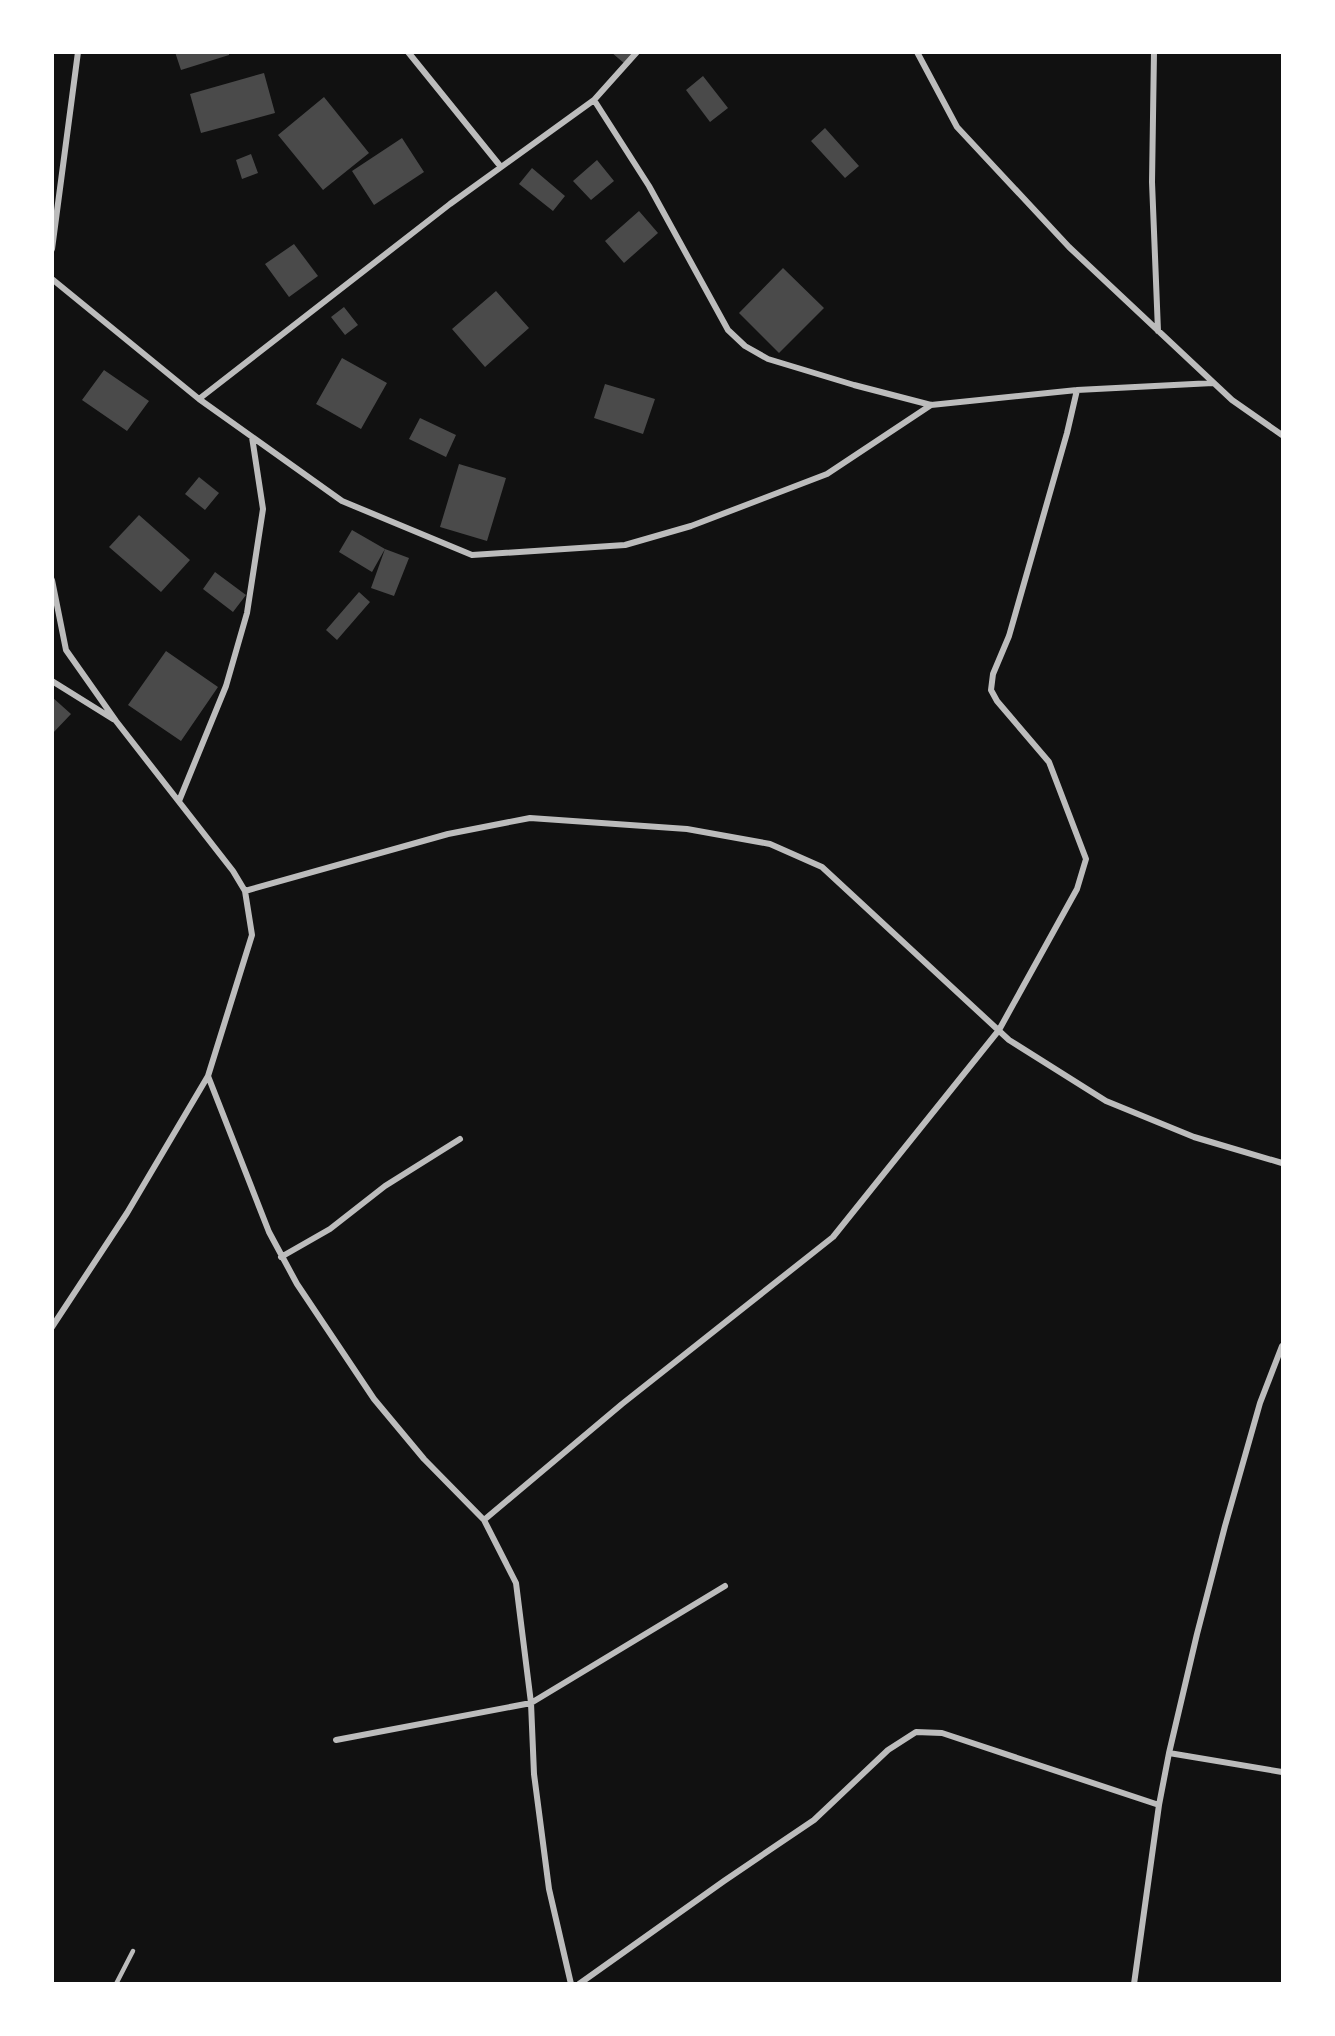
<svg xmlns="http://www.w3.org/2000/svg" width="1335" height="2036" viewBox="0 0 1335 2036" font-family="'Asap Condensed',sans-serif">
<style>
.building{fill:#4a4a4a}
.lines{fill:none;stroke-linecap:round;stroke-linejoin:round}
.service{stroke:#bcbcbc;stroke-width:4.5}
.minor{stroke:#bcbcbc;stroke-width:6}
</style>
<rect width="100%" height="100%" fill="#111"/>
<!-- building -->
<path class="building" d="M 175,52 L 229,52 L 229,55 L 181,70 Z
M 611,52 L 635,52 L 625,64 Z
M 264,73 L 275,113 L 201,133 L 190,94 Z
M 703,76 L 728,108 L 710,122 L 686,90 Z
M 324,97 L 369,153 L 323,190 L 278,135 Z
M 825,128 L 859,166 L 845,178 L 811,141 Z
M 402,138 L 424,172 L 374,205 L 352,171 Z
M 251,154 L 258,173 L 242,179 L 236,160 Z
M 597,160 L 614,181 L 591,200 L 573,181 Z
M 532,168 L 565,196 L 553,211 L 519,184 Z
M 639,211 L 658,233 L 624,263 L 605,241 Z
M 294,244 L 318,276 L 289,297 L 265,264 Z
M 783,268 L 824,308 L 779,353 L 739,313 Z
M 496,291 L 529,328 L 485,367 L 452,329 Z
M 344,307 L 358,325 L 345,335 L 331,317 Z
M 342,358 L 387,383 L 361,429 L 316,404 Z
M 104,370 L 149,401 L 127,431 L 82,400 Z
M 605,384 L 655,399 L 643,434 L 594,418 Z
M 420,418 L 456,435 L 446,457 L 409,439 Z
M 459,464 L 506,478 L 487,541 L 440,527 Z
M 199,477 L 219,493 L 205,510 L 185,494 Z
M 139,515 L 190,560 L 161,592 L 109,547 Z
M 352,530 L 385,549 L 372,572 L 339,552 Z
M 385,549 L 409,558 L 394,596 L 371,588 Z
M 215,572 L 246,595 L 233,612 L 203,589 Z
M 359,592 L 370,602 L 337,640 L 326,630 Z
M 166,651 L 218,687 L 181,741 L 128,705 Z
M 52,697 L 71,714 L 52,734 Z"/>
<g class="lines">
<!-- service -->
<path class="service" d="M 116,1984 L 133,1951"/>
<!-- minor -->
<path class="minor" d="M 408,52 L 501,167
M 917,52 L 957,127 L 1069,247 L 1232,400 L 1282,435
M 1154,52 L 1152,182 L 1158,331
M 594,100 L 649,186 L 728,330 L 745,346 L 768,359 L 854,385 L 931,405 L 1077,390 L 1213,383
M 52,249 L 78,52
M 52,279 L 199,399 L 342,501 L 472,555 L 625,545 L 691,526 L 827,474 L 931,405
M 199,399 L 450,204 L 594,100 L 637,52
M 52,580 L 66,650 L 116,721 L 233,871 L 245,891 L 252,935 L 208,1076 L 127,1213 L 52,1327
M 52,681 L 113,719
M 179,801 L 226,686 L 247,613 L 263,509 L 252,437
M 245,891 L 448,834 L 530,818 L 687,829 L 770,844 L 822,867 L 1009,1040 L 1106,1101 L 1194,1137 L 1282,1163
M 208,1076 L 269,1232 L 297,1284 L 374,1399 L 424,1459 L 484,1520
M 281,1257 L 330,1229 L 385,1186 L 460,1139
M 336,1740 L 531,1703 L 725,1586
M 1169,1753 L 1282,1772
M 571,1984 L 549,1889 L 534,1774 L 531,1703 L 516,1583 L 484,1520 L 622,1404 L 833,1237 L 999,1030 L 1077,889 L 1086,859 L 1049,762 L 997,701 L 991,690 L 993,674 L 1009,636 L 1067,433 L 1077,390
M 579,1984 L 724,1881 L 814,1820 L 888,1750 L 916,1732 L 942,1733 L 1159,1805
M 1134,1984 L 1159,1805 L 1169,1753 L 1197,1634 L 1225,1526 L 1260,1403 L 1282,1346"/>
</g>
<!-- border -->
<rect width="1335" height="2036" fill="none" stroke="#ffffff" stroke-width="108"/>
</svg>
